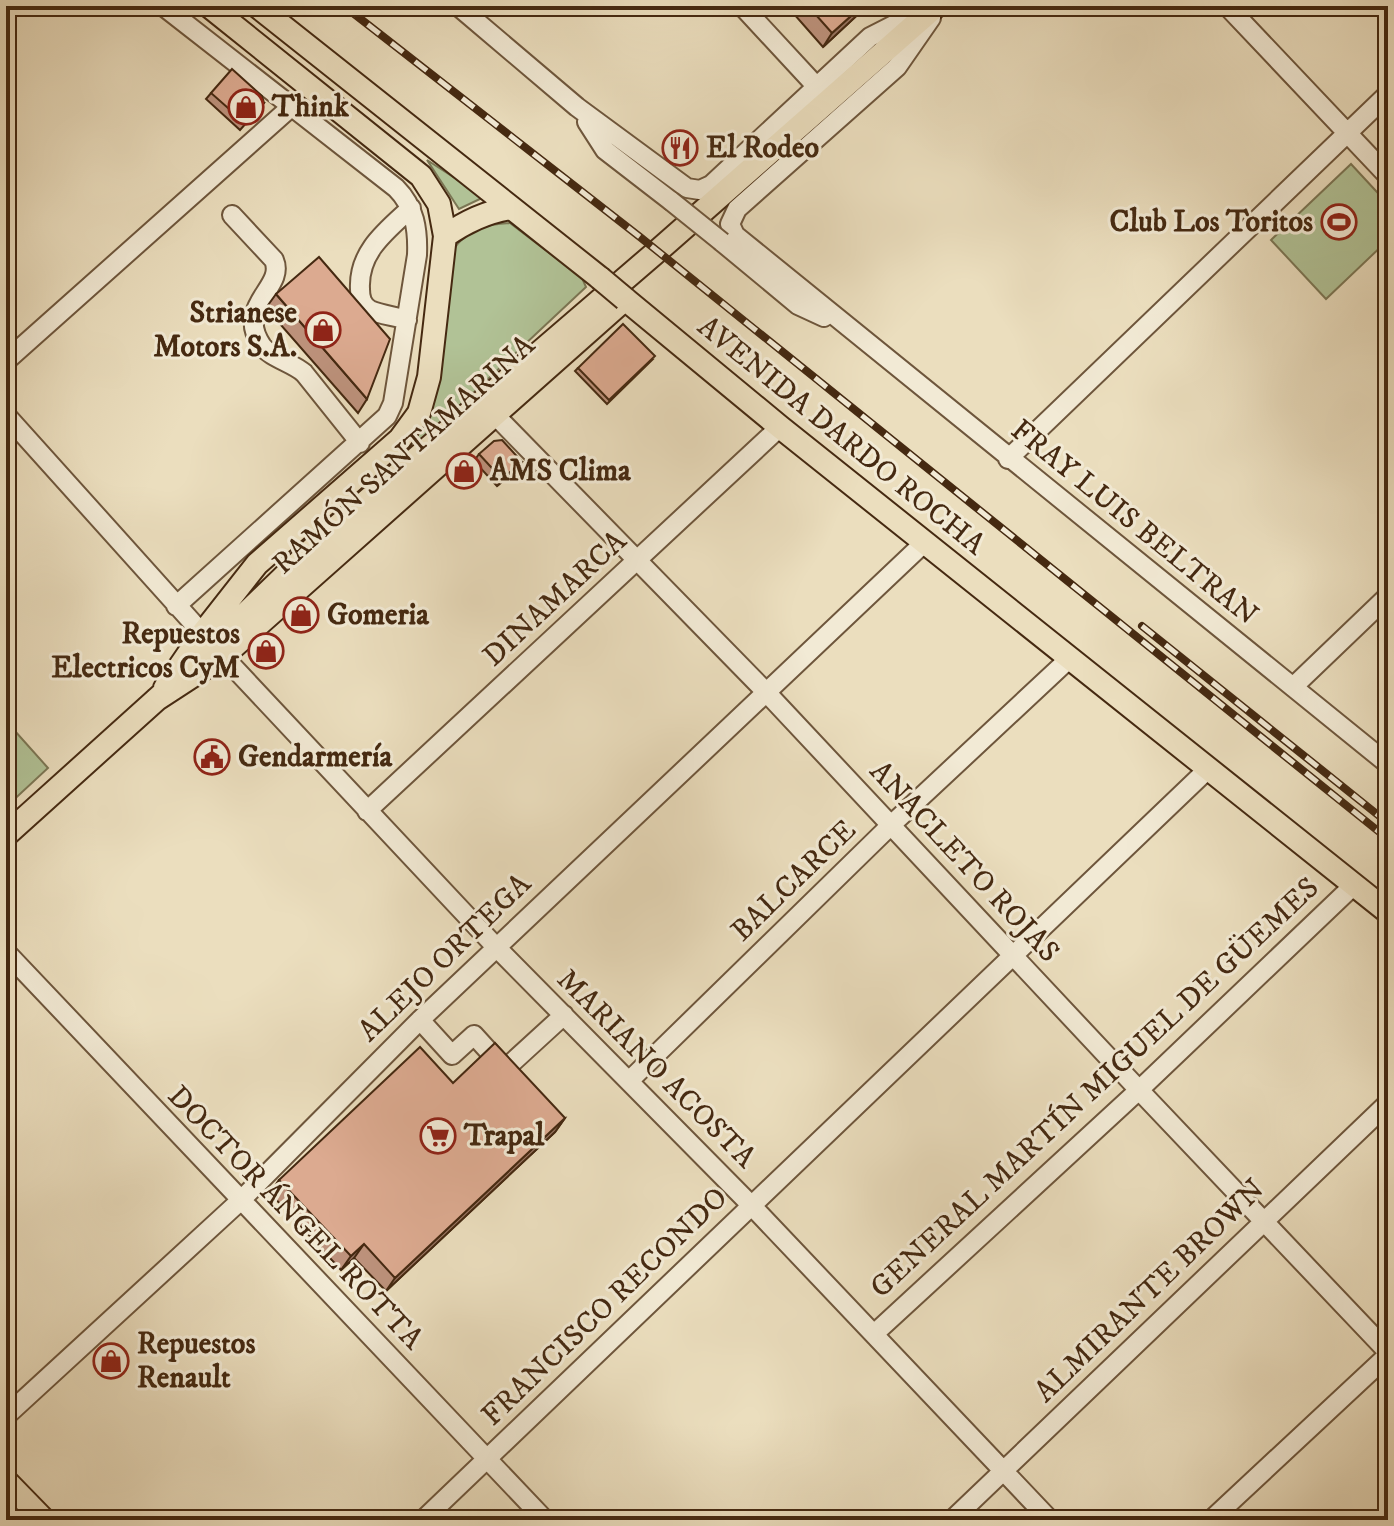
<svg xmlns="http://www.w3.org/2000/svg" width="1394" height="1526" viewBox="0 0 1394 1526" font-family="'IM FELL DW Pica',serif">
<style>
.green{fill:#b1c296;stroke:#7b7654;stroke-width:2}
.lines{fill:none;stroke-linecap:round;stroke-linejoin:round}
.minor-casing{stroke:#6e563c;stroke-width:22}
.major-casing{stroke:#452911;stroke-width:26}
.minor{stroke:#f2ead5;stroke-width:18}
.major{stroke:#ebdebe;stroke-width:22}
.rail-casing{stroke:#452911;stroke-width:8}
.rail{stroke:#f2ead5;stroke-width:5;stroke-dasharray:15;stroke-linecap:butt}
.minor-bridge-casing{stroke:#6e563c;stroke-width:22;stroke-linecap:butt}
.major-bridge-casing{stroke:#452911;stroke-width:26;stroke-linecap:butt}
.minor-bridge{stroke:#f2ead5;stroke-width:18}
.major-bridge{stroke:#ebdebe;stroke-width:22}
.wall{fill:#bd927c;stroke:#452911;stroke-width:2}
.shaded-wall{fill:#9a7765;stroke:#452911;stroke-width:2}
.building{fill:#dcaa90;stroke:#452911;stroke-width:2}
.labels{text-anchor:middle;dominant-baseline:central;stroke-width:6;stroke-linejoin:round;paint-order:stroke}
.poi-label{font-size:30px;font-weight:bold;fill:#452911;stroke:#f2ead5;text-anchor:start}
.street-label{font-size:30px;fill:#452911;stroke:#f2ead5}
</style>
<rect width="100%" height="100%" fill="#ebdebe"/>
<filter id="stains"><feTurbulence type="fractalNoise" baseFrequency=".0025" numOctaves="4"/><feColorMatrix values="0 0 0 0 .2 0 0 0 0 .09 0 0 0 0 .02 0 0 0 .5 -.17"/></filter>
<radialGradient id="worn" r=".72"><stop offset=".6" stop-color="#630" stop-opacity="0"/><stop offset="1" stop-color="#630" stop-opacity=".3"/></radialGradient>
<!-- green -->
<path class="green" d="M 427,160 L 484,197 L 459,209 Z
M 1351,164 L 1388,204 L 1388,240 L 1326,299 L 1271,240 Z
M 510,223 L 582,278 L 586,287 L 407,455 L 405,449 L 417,437 L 431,403 L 453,250 C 467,229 485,224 510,223 Z
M 6,721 L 48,768 L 6,807 Z"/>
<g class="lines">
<defs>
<path id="minor" d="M 163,6 L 396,188 C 415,207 418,230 417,255 L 393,403 L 387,416 L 176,606
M 458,6 L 577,107 L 687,188 L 700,190 L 711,185 L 870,37 L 925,9
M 742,6 L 817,87
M 1227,6 L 1388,176
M 931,18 L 897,67 L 737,209 L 730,224 L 735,235 L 1388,764
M 587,122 L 605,150 L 671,201
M 232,215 L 274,260 C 286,288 234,305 262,346 C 271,358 293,363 304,373 L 360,443
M 722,242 L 798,305 L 824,317
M 407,320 C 395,316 381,315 370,310 C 362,305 360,298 360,289 C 358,252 386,231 411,208
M 6,361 L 291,107
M 6,415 L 211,643
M 495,415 L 766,692 L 1139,1090 L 1388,1352
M 1008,459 L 1388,94
M 223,656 L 496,947 L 751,1205 L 1050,1520
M 1293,687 L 1388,596
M 367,811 L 780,427
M 6,952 L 545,1520
M 420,1020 L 452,1055 L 474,1035 L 505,1069 L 564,1015
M 629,1081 L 890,826 L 1070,658
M 874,1334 L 1139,1090 L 1355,884
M 6,1416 L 240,1201 L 420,1020 L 925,542
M 423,1520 L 1207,770
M 952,1520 L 1388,1103
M 1211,1520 L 1388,1355"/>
<path id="major" d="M 257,6 L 600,278
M 445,236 C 465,222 485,212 510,208
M 206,652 L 326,536 L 661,248 L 936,6
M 165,688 L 202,634 L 257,564 L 400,439 L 419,413 L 429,377 L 445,236 L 439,204 L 421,176 L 209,6
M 157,699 L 223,656 L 625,299 L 780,427 L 1388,912
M 6,835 L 167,690
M 6,1481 L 44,1520"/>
</defs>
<!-- minor casing -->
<use href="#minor" class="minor-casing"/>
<!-- major casing -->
<use href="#major" class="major-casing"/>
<!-- minor -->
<use href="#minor" class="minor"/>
<!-- major -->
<use href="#major" class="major"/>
<defs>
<path id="rail" d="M 344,6 L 640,237 L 1388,839
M 1142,626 L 1388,823"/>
</defs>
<!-- rail casing -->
<use href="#rail" class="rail-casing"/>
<!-- rail -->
<use href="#rail" class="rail"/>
<defs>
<path id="minor-bridge" d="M 671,201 L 722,242"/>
<path id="major-bridge" d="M 600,278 L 625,299"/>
</defs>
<!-- minor-bridge casing -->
<use href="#minor-bridge" class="minor-bridge-casing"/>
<!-- major-bridge casing -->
<use href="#major-bridge" class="major-bridge-casing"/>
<!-- minor-bridge -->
<use href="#minor-bridge" class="minor-bridge"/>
<!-- major-bridge -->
<use href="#major-bridge" class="major-bridge"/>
</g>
<!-- wall -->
<path class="wall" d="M 777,6 L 867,6 L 823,47 L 787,6 L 782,12 Z
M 211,93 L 264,103 L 240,130 L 206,99 Z
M 276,294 L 367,399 L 358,413 L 266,308 Z
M 652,360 L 607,404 L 575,371 L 578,368 Z
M 479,454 L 522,462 L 517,469 L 497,486 L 474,461 Z
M 565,1118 L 555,1132 L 386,1291 L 354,1258 L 341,1270 L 270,1193 L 279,1180 Z"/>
<!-- shaded-wall -->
<path class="shaded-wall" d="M 862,6 L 867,6 L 823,47 L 832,33 Z
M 522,462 L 517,469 L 497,486 L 502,479 Z
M 565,1118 L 555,1132 L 386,1291 L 395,1278 Z
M 364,1244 L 354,1258 L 341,1270 L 351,1256 Z"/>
<!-- building -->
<path class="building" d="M 808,6 L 862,6 L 832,33 Z
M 232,69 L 262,96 L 264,103 L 245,123 L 211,93 Z
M 319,257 L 390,339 L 367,399 L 276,294 Z
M 623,324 L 655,356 L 609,400 L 578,368 Z
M 502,440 L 522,462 L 502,479 L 479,454 L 494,441 Z
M 495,1043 L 565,1118 L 395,1278 L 364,1244 L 351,1256 L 279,1180 L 420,1047 L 453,1083 Z"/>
<!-- icons -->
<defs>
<symbol id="shop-ring" viewBox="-11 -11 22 22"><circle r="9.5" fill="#f2ead5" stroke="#8f2418" stroke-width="1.5"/><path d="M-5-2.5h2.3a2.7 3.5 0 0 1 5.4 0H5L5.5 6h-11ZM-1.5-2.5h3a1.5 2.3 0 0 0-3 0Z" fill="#8f2418"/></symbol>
<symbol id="restaurant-ring" viewBox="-11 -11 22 22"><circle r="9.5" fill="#f2ead5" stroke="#8f2418" stroke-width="1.5"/><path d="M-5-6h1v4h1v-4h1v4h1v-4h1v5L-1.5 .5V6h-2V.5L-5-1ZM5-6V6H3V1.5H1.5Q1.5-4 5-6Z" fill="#8f2418"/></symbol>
<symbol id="stadium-ring" viewBox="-11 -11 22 22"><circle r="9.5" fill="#f2ead5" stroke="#8f2418" stroke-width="1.5"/><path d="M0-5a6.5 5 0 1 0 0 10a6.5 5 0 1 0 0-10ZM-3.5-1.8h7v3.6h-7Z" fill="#8f2418"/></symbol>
<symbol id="civic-ring" viewBox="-11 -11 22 22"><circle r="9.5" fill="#f2ead5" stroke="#8f2418" stroke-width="1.5"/><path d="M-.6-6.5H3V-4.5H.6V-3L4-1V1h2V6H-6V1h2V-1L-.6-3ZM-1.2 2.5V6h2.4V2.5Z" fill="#8f2418"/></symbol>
<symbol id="supermarket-ring" viewBox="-11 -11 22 22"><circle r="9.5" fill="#f2ead5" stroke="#8f2418" stroke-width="1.5"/><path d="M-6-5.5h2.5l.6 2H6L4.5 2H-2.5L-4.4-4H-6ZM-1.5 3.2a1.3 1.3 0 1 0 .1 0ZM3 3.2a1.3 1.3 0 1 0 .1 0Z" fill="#8f2418"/></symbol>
</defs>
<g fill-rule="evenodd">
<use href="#shop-ring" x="226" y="87" width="40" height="40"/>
<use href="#restaurant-ring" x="660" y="128" width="40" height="40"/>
<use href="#stadium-ring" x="1319" y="202" width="40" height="40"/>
<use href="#shop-ring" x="303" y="310" width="40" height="40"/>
<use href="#shop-ring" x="444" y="451" width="40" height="40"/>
<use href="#shop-ring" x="281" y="595" width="40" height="40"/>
<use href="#shop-ring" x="246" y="631" width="40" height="40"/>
<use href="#civic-ring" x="192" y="737" width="40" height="40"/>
<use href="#supermarket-ring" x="418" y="1116" width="40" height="40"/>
<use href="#shop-ring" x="91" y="1341" width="40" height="40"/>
</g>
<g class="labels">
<!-- poi labels -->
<g class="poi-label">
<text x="272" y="107">Think</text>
<text x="706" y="148">El Rodeo</text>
<text x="1313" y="222" text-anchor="end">Club Los Toritos</text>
<text x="297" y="313" text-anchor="end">Strianese<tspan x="297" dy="34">Motors S.A.</tspan></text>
<text x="490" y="471">AMS Clima</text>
<text x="327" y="615">Gomeria</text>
<text x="240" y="634" text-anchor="end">Repuestos<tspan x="240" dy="34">Electricos CyM</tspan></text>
<text x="238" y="757">Gendarmería</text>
<text x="464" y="1136">Trapal</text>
<text x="137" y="1344">Repuestos<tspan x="137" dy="34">Renault</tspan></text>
</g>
<!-- street labels -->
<g class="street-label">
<text transform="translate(841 436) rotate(39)">AVENIDA DARDO ROCHA</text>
<text transform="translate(404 455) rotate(-42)">RAMÓN SANTAMARINA</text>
<text transform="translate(1134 523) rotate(39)">FRAY LUIS BELTRAN</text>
<text transform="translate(555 599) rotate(-43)">DINAMARCA</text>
<text transform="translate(964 862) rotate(47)">ANACLETO ROJAS</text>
<text transform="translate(794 881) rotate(-44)">BALCARCE</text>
<text transform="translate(445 958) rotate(-44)">ALEJO ORTEGA</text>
<text transform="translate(656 1069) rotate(45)">MARIANO ACOSTA</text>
<text transform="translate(1095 1088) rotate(-43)">GENERAL MARTÍN MIGUEL DE GÜEMES</text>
<text transform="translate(295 1218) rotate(46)">DOCTOR ÁNGEL ROTTA</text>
<text transform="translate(1150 1291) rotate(-44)">ALMIRANTE BROWN</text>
<text transform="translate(605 1307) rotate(-44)">FRANCISCO RECONDO</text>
</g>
</g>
<!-- margin -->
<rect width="1394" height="1526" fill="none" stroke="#ebdebe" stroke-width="32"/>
<rect x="8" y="8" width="1378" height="1510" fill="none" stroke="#452911" stroke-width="4"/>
<rect x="16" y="16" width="1362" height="1494" fill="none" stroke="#452911" stroke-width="2"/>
<rect width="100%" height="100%" filter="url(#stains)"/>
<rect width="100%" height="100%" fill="url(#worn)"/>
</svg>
